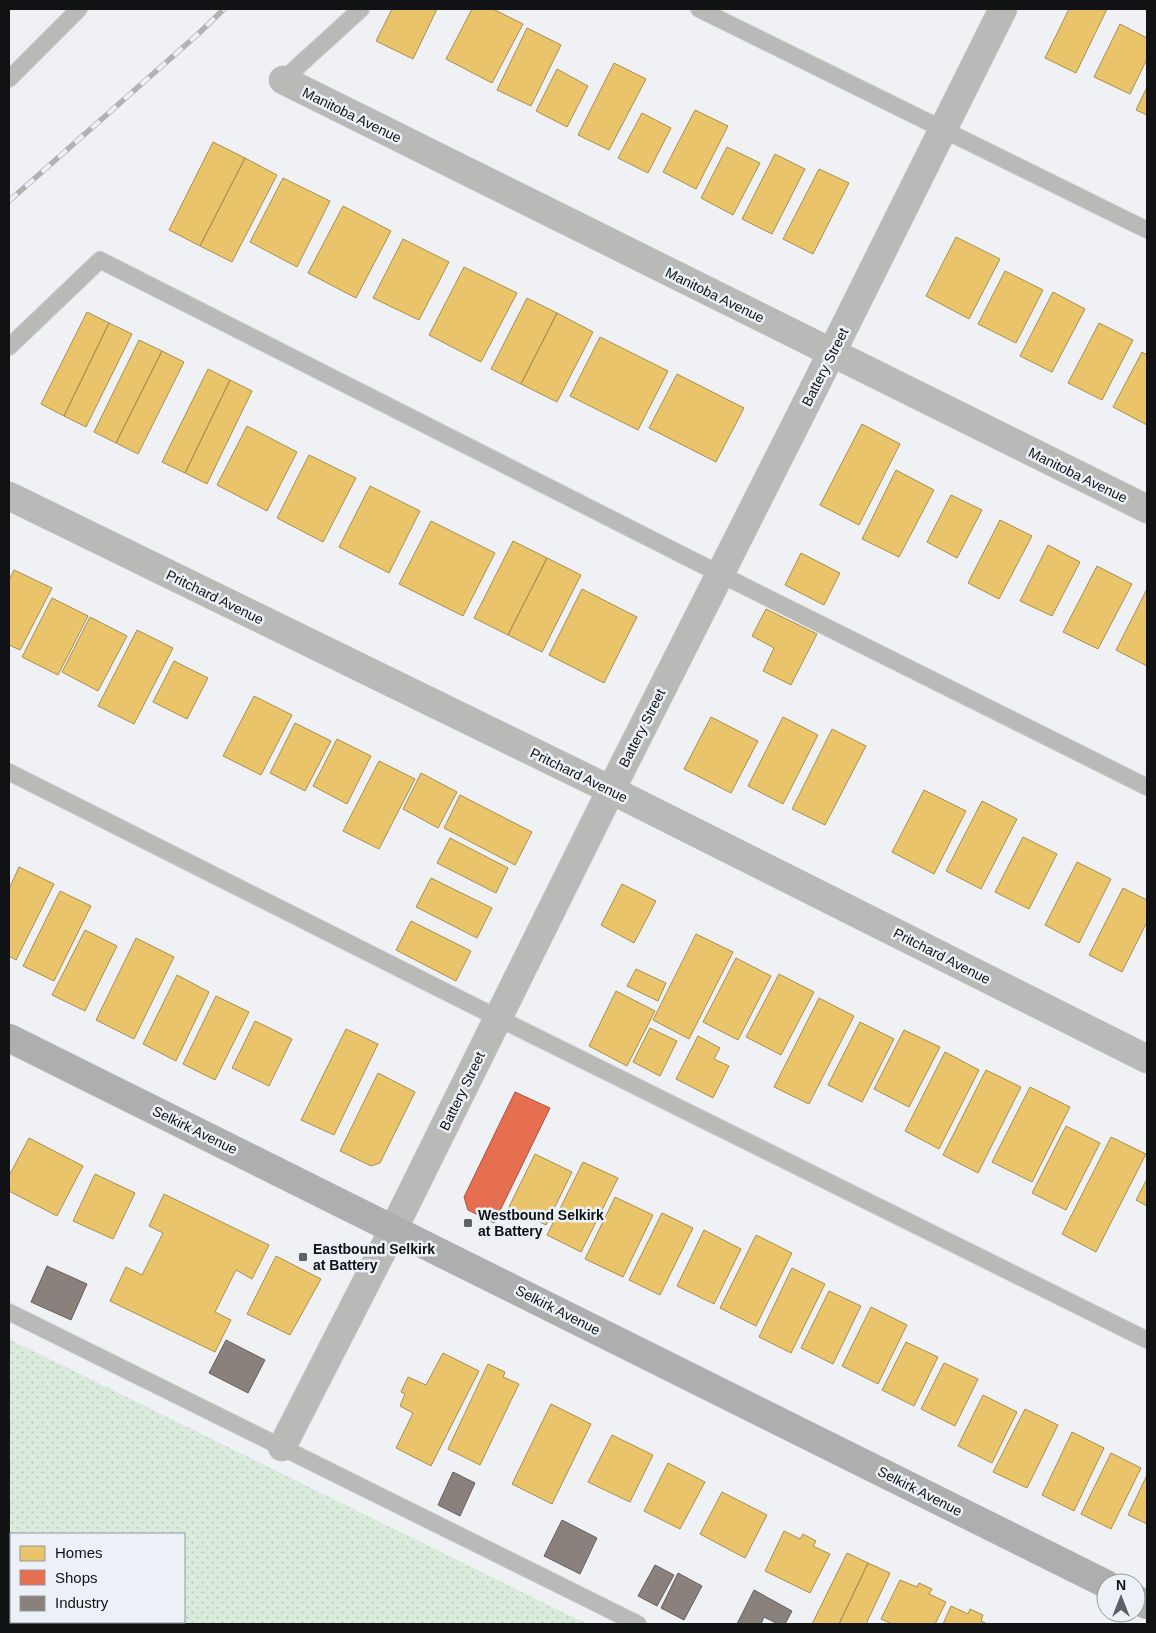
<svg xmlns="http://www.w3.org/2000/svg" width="1156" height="1633" viewBox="0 0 1156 1633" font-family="Arial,sans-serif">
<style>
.park{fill:url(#park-dots);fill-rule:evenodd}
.homes{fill:#e9c46a;stroke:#a88f50}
.shops{fill:#e76f51;stroke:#a6533f}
.industry{fill:#8a817c;stroke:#65605d}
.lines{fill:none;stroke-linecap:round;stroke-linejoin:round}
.lane-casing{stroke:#cccdcf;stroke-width:18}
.street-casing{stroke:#cccdcf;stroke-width:29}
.secondary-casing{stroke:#cccdcf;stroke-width:29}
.lane{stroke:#b9b9b8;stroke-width:16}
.street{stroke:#b9b9b8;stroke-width:28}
.secondary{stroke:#aeaeae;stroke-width:28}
.rail-casing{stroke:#b2b2b3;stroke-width:5.5}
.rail{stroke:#ecf1f7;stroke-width:4;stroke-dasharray:11;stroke-linecap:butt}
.poi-dot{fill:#5e6062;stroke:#ecf1f7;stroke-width:2}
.labels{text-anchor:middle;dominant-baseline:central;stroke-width:5;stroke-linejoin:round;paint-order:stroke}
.street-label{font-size:14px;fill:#101214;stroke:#ecf1f7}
.poi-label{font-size:14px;font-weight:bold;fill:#101214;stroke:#ecf1f7;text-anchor:start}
</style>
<defs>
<pattern id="park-dots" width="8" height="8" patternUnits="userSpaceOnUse" patternTransform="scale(1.25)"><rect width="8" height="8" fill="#daebdb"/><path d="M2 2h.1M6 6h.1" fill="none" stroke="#bac8bb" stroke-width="1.8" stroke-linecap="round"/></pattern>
</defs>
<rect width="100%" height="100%" fill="#eff1f4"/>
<!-- park -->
<path class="park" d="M 9,1339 L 587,1624 L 9,1624 ZM 11,1534 L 184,1534 L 184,1622 L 11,1622 Z"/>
<!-- homes -->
<path class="homes" d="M 392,9 L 437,9 L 413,59 L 376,41 Z
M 472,9 L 493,9 L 523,24 L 492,83 L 446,59 Z
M 1069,9 L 1107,9 L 1076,73 L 1045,58 Z
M 1120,24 L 1147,38 L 1147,59 L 1130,94 L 1094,77 Z
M 527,28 L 561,45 L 531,106 L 497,90 Z
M 614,63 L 646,79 L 609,150 L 578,135 Z
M 557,69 L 588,86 L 567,127 L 536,111 Z
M 1147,87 L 1147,115 L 1136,110 Z
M 695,110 L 728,126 L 696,189 L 663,172 Z
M 642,113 L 671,128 L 648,173 L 618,158 Z
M 213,142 L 245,158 L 200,246 L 169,230 Z
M 727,147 L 760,163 L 733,215 L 701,198 Z
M 775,154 L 805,169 L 772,234 L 742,219 Z
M 245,158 L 277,175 L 232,262 L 200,246 Z
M 819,169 L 849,183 L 813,254 L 783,239 Z
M 283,178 L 330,201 L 297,267 L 250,242 Z
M 343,206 L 391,231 L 356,298 L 308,273 Z
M 956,237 L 1000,259 L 969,319 L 926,296 Z
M 403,239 L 449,262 L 419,320 L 373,298 Z
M 464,267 L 517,293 L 481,362 L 429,335 Z
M 1005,271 L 1043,290 L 1016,343 L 978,324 Z
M 1053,292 L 1085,309 L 1052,372 L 1020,356 Z
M 527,298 L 557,313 L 521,384 L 491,369 Z
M 87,312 L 109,323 L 64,416 L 41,404 Z
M 557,313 L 593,332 L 557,402 L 521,384 Z
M 109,323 L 132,334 L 86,427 L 64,416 Z
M 1099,323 L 1133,340 L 1102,400 L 1068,383 Z
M 600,337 L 668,371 L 638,430 L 570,396 Z
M 139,340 L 162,351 L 116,443 L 94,432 Z
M 162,351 L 184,362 L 138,454 L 116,443 Z
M 1142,352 L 1147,355 L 1147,425 L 1113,407 Z
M 208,369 L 230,380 L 185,473 L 162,462 Z
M 677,374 L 744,408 L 716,462 L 649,428 Z
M 230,380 L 252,391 L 207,484 L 185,473 Z
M 862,424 L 900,444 L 859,525 L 820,505 Z
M 247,426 L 297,452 L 267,511 L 217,485 Z
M 309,455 L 356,478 L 323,542 L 277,518 Z
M 896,470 L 934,490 L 899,557 L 862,539 Z
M 370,486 L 420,511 L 389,573 L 339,547 Z
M 951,495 L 982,510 L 957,558 L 927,542 Z
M 1000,520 L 1032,536 L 999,599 L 968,583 Z
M 431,521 L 495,553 L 463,616 L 399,584 Z
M 513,541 L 547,558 L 508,635 L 474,618 Z
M 1048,545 L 1080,562 L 1052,616 L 1020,601 Z
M 801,553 L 840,573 L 824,605 L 785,585 Z
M 547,558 L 581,575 L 542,652 L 508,635 Z
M 1097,566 L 1132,584 L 1098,649 L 1063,632 Z
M 14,570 L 52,588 L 20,650 L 9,645 L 9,580 Z
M 582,589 L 637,617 L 604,683 L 549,655 Z
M 1147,589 L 1147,666 L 1116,650 Z
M 52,598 L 88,616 L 58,675 L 22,657 Z
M 766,609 L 817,634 L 791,685 L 763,671 L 774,648 L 752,636 Z
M 90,617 L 127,636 L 98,691 L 62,672 Z
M 137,630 L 173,648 L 134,724 L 98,706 Z
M 174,661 L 208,678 L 187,719 L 153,702 Z
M 254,696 L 292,715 L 261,775 L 223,756 Z
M 711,717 L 758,741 L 731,793 L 684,769 Z
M 783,717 L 818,735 L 783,804 L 748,786 Z
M 295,723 L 331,741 L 305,791 L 270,773 Z
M 832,729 L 866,746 L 825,825 L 792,809 Z
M 337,739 L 371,756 L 347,804 L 313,786 Z
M 379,761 L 415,779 L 379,849 L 343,831 Z
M 421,773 L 457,792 L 438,828 L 403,809 Z
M 924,790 L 966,811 L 934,874 L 892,852 Z
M 460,795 L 532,832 L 515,865 L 444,828 Z
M 982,801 L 1017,819 L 981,889 L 946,871 Z
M 1023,837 L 1057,854 L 1029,909 L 995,892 Z
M 450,838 L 508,868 L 496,893 L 437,863 Z
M 1077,862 L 1111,879 L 1079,943 L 1045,925 Z
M 19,867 L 54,884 L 16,960 L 9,956 L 9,889 Z
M 431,878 L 492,908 L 477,938 L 416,907 Z
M 622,884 L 656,901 L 634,943 L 601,925 Z
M 1123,888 L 1147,900 L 1147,922 L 1122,972 L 1089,955 Z
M 60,891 L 91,906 L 54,981 L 23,966 Z
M 411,921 L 471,951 L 456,981 L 396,950 Z
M 85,930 L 117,946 L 85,1011 L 52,995 Z
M 696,934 L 733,952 L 689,1039 L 653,1020 Z
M 136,938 L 174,957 L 134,1039 L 96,1020 Z
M 736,958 L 771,976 L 738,1040 L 703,1022 Z
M 636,969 L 666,983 L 658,1001 L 627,986 Z
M 779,974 L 814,992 L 781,1055 L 746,1037 Z
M 177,975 L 209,992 L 176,1061 L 143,1044 Z
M 616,991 L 655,1011 L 627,1066 L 589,1046 Z
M 216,996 L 249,1012 L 215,1080 L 183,1064 Z
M 819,998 L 854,1016 L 809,1104 L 774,1087 Z
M 255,1021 L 292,1039 L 269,1086 L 232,1068 Z
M 860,1022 L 894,1039 L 862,1102 L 828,1085 Z
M 650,1028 L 677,1041 L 660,1076 L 633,1062 Z
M 346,1029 L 378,1044 L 334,1135 L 301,1120 Z
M 904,1030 L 940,1047 L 909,1107 L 874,1089 Z
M 698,1036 L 720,1048 L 714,1059 L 729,1066 L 713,1098 L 676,1079 Z
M 945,1052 L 979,1070 L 939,1149 L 905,1131 Z
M 986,1070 L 1021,1087 L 978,1173 L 943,1155 Z
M 378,1073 L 415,1092 L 380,1163 L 371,1166 L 340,1151 Z
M 1030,1087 L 1070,1107 L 1032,1182 L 992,1162 Z
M 1066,1126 L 1100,1143 L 1066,1210 L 1032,1193 Z
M 1111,1137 L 1146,1154 L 1096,1252 L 1062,1234 Z
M 29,1138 L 83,1166 L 57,1216 L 9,1191 L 9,1176 Z
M 535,1154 L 572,1172 L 546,1225 L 509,1207 Z
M 583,1162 L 618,1178 L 581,1252 L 547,1235 Z
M 95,1174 L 135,1193 L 113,1239 L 73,1221 Z
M 1147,1179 L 1147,1206 L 1136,1200 Z
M 164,1194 L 269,1245 L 252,1279 L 236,1270 L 215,1312 L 231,1320 L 215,1352 L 110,1301 L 126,1267 L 142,1275 L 163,1233 L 149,1226 Z
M 615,1197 L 653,1215 L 623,1277 L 585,1259 Z
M 662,1213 L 693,1228 L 660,1295 L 629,1280 Z
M 704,1230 L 741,1249 L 714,1304 L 677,1286 Z
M 756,1235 L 792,1253 L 756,1326 L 720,1308 Z
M 276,1256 L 321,1279 L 290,1335 L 247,1314 Z
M 792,1268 L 825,1284 L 791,1353 L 759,1337 Z
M 829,1291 L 861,1306 L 833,1364 L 801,1348 Z
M 871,1307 L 907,1325 L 878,1384 L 842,1366 Z
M 906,1342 L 938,1357 L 914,1406 L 882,1390 Z
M 443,1353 L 479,1371 L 431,1466 L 396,1448 L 413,1413 L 400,1406 L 405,1394 L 401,1392 L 408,1377 L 426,1385 Z
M 944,1363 L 978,1379 L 955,1426 L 921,1409 Z
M 488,1364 L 505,1372 L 503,1377 L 519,1384 L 480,1465 L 448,1449 Z
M 983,1395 L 1017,1412 L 992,1463 L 958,1446 Z
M 551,1404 L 591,1424 L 552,1504 L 512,1484 Z
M 1025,1409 L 1058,1425 L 1027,1488 L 993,1472 Z
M 1072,1432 L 1104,1448 L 1074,1511 L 1042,1495 Z
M 612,1435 L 653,1455 L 630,1502 L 588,1482 Z
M 1111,1453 L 1141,1468 L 1111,1529 L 1081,1514 Z
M 668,1463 L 705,1482 L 680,1529 L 644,1511 Z
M 1147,1475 L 1147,1524 L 1128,1515 Z
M 722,1492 L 767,1515 L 745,1558 L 700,1534 Z
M 784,1531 L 800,1539 L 803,1534 L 816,1541 L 813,1546 L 830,1554 L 810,1593 L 765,1571 Z
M 847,1553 L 868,1563 L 839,1624 L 812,1624 Z
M 868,1563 L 890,1573 L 866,1624 L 839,1624 Z
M 900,1580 L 917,1587 L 919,1583 L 932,1589 L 929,1594 L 946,1602 L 935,1624 L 892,1624 L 881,1619 Z
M 951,1606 L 968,1614 L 970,1609 L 983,1615 L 981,1621 L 987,1624 L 943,1624 Z"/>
<!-- shops -->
<path class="shops" d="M 515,1092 L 550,1108 L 494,1223 L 468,1210 L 464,1197 Z"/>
<!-- industry -->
<path class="industry" d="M 47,1266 L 87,1284 L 71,1320 L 31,1302 Z
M 226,1340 L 265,1360 L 248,1393 L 209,1373 Z
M 453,1472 L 475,1483 L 460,1516 L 438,1505 Z
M 562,1520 L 597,1538 L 580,1574 L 544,1556 Z
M 655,1565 L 674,1575 L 657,1606 L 638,1596 Z
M 678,1573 L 702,1586 L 684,1620 L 661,1608 Z
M 754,1590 L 792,1611 L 785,1624 L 778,1624 L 764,1617 L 761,1624 L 737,1624 Z"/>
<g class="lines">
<defs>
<path id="lane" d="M 699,9 L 1147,230
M 9,79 L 79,9
M 283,80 L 361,9
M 9,347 L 100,260 L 720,574 L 1147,787
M 9,772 L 468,1003 L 1147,1340
M 9,1312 L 638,1624"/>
<path id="street" d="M 283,80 L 1147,509
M 9,496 L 611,790 L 1147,1059
M 282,1447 L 394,1228 L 611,790 L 809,398 L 1003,9"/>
<path id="secondary" d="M 9,1038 L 1106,1584
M 1136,1599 L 1147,1605"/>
</defs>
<!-- lane casing -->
<use href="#lane" class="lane-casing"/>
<!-- street casing -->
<use href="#street" class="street-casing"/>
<!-- secondary casing -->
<use href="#secondary" class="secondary-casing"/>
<!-- lane -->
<use href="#lane" class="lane"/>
<!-- street -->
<use href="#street" class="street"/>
<!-- secondary -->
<use href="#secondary" class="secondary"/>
<defs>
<path id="rail" d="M 9,201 L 197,35 L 224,9"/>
</defs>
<!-- rail casing -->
<use href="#rail" class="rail-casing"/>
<!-- rail -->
<use href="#rail" class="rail"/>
</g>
<!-- markers -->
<g class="poi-dot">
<rect x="463" y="1218" width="10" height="10" rx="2.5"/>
<rect x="298" y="1252" width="10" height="10" rx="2.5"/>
</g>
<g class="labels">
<!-- street labels -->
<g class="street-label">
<text transform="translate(352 115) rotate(26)">Manitoba Avenue</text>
<text transform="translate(715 295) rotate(26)">Manitoba Avenue</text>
<text transform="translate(825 367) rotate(-63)">Battery Street</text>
<text transform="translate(1078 475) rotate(26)">Manitoba Avenue</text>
<text transform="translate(215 597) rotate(26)">Pritchard Avenue</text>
<text transform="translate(642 728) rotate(-63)">Battery Street</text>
<text transform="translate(579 775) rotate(26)">Pritchard Avenue</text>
<text transform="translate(942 956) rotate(27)">Pritchard Avenue</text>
<text transform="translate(462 1091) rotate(-64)">Battery Street</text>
<text transform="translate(195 1130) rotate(26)">Selkirk Avenue</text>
<text transform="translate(558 1310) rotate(27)">Selkirk Avenue</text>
<text transform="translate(920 1491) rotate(27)">Selkirk Avenue</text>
</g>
<!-- poi labels -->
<g class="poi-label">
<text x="478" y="1215">Westbound Selkirk<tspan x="478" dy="16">at Battery</tspan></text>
<text x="313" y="1249">Eastbound Selkirk<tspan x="313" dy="16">at Battery</tspan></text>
</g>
</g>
<!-- border -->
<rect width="1156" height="1633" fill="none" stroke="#101214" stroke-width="20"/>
<!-- legend -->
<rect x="10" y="1533" width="175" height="90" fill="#ecf1f7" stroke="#94989c"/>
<rect x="20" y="1546" width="25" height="15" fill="#e9c46a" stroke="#94989c"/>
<text x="55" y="1558" font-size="15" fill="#101214">Homes</text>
<rect x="20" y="1570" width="25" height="15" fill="#e76f51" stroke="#94989c"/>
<text x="55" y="1583" font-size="15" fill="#101214">Shops</text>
<rect x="20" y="1596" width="25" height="15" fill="#8a817c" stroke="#94989c"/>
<text x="55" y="1608" font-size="15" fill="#101214">Industry</text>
<!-- north arrow -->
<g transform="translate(1121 1598)"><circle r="24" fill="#ecf1f7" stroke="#94989c"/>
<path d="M0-4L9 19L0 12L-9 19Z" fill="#5e6062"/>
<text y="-8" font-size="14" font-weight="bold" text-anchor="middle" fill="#101214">N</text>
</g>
</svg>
